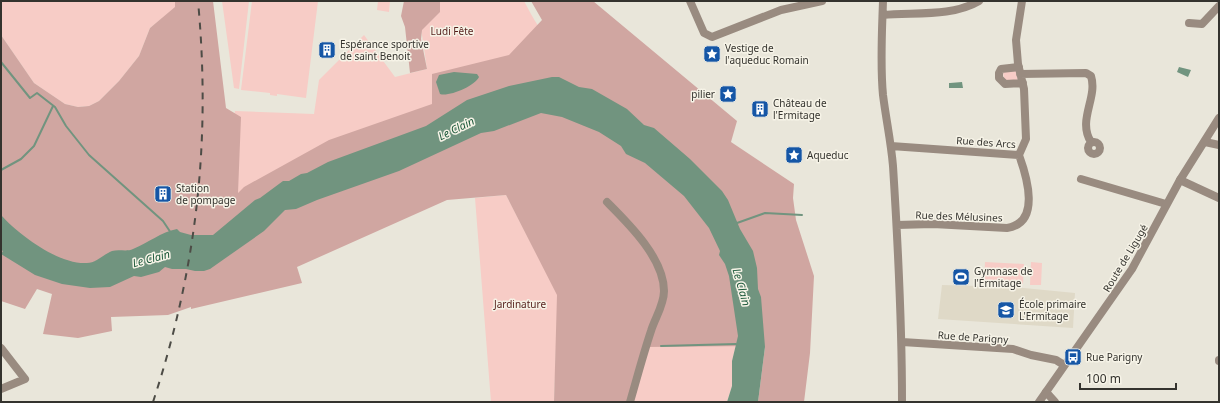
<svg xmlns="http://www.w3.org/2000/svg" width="1220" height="403" viewBox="0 0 1220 403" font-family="'Noto Sans',sans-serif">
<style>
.built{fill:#dfd9c7}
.green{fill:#f7ccc6}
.forest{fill:#d0a6a1}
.water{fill:#71947f}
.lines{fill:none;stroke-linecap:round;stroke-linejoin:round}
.stream{stroke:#71947f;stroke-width:2}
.minor{stroke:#998b80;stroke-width:8}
.tertiary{stroke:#998b80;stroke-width:8}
.rail{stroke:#4d4c46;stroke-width:2;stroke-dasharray:7 7;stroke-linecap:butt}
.labels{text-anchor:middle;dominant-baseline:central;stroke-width:3;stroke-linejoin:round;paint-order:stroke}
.park-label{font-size:10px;fill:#541e1a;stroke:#f6f3e7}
.poi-label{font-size:10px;fill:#34332e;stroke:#f6f3e7;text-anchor:start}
.street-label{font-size:10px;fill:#34332e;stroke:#f6f3e7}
.water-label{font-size:11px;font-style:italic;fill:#1d5a3b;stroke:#f6f3e7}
</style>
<rect width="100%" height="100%" fill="#e9e6da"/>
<!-- built -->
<path class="built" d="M 942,285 L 1014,287 L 1075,293 L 1073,328 L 938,319 Z"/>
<!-- green -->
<path class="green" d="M 1,1 L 175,1 L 176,7 L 150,28 L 139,56 L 119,81 L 99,101 L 89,106 L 78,107 L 65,104 L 34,83 L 1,35 Z
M 222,1 L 249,1 L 239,89 L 234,88 Z
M 252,1 L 318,1 L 306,98 L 277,94 L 277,96 L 270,95 L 270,93 L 241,90 Z
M 378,1 L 390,1 L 389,12 L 377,10 Z
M 417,1 L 524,1 C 533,18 542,35 557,48 L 239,206 L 225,159 L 235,111 L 314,114 L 319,80 L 364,35 L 395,77 L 427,69 Z
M 1003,71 L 1016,71 L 1018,80 L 1004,81 Z
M 541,113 L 562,117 L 599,132 L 621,146 L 626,154 L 645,163 L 684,196 L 694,206 L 709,228 L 720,251 L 719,255 L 725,264 L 729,276 L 738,336 L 732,361 L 732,386 L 727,402 L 630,402 L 650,331 L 663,300 L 664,290 L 657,266 L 643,241 L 607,202 L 594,195 L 524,174 L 503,172 L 473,176 L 447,177 L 436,175 L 407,177 L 399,171 L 439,153 L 440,151 L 444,151 L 470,137 L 481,133 L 494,131 Z
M 506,195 L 558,295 L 554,402 L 491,402 L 475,198 Z
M 985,262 L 1024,264 L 1023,284 L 984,281 Z
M 1031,262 L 1042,263 L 1041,285 L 1030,285 Z"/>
<!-- forest -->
<path class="forest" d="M 175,1 L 213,1 L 226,108 L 241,117 L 238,193 L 244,187 L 329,140 L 432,104 L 432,74 L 509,55 L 542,20 L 531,1 L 593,1 L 737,121 L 731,142 L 794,184 L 793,198 L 796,220 L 814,276 L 810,353 L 804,402 L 758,402 L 765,347 L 752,346 L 646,347 L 630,402 L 554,402 L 557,295 L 506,195 L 447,200 L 297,267 L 302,283 L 191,309 L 191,307 L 168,315 L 111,317 L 112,331 L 78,338 L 43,334 L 52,294 L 37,289 L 25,309 L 1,301 L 1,35 L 34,83 L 65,104 L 78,107 L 89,106 L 99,101 L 119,81 L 139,56 L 150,28 L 175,7 Z
M 404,1 L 440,1 L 440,12 L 422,30 L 421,39 L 427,69 L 410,73 L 405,27 L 401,16 Z"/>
<!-- water -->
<path class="water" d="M 1179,67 L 1191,70 L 1188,77 L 1177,72 Z
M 454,72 L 477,74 L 479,77 C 475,86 449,97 440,94 L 436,82 L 439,75 Z
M 552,77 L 559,77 L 579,87 L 592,89 L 627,109 L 644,125 L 654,128 L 690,159 L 722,191 L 728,200 L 740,229 L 753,251 L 757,268 L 758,289 L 761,297 L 765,347 L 758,402 L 727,402 L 732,386 L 732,361 L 738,336 L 729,276 L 725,264 L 719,255 L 720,251 L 709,228 L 684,196 L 645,163 L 626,154 L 621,146 L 599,132 L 562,117 L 541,113 L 494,131 L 481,133 L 399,171 L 317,200 L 296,209 L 285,210 L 264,231 L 210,269 L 204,271 L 195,271 L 186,269 L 172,269 L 165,267 L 159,272 L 141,277 L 134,276 L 110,287 L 90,288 L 62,284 L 35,275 L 1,254 L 3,251 L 1,250 L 1,215 C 19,235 59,265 87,263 C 96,263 104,254 112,251 C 119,249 127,252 133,249 C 148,243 161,232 177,229 L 180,232 L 191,235 L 213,235 L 255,200 L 260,198 L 283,181 L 289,181 L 301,174 L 307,173 L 328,162 L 426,126 L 467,100 L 509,86 Z
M 962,82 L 963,88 L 949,88 L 949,83 L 950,83 Z"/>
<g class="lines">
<!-- stream -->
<path class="stream" d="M 1,62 L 30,98 L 37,93 L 55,107 L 66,126 L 89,155 L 163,221 L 171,233
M 1,170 L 21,159 L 34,146 L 53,106
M 737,223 L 765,213 L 802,215
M 661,346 L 736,344"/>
<!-- minor -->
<path class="minor" d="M 690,1 L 704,33 L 712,37 L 781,10 L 822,1
M 883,1 C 882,32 880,64 883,95 C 886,119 891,142 893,166 C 898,245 902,323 902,402
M 883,15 C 914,12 952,17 979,1
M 1189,23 L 1202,24 L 1219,6
M 1019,67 L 1001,69 L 999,73 L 999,78 L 1005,84 L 1023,83
M 1020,74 L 1086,73 L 1091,76 C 1098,98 1077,120 1091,142
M1088 148a6 6 0 1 1 12 0a6 6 0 1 1-12 0Z
M 1205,142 L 1219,145
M 891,146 L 1019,155 L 1026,139 L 1024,89 L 1018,64 L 1016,40 L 1022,1
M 1081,179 L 1166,204
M 1180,180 L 1219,198
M 607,202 C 628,223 664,258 664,291 C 664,305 655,318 651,331 C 643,355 637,378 630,402
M 897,225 L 933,224 L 1007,228 C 1041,223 1027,177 1019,155
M 902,342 L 1013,349 L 1031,355 L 1056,360 L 1064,365
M 1,348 L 25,379 L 1,389
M 1219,360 L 1219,361
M 1046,392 L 1055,402"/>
<!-- tertiary -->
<path class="tertiary" d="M 1039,402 L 1132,269 L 1180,180 L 1219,118"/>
<!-- rail -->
<path class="rail" d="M 153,402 C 197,268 211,141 198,1"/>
</g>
<!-- icons -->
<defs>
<symbol id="building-square" viewBox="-11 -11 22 22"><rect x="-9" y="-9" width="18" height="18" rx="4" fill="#1556a6" stroke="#f6f3e7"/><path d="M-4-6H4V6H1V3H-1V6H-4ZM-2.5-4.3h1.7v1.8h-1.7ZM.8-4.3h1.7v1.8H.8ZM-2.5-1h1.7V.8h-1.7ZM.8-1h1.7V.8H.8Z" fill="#fff"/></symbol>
<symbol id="sight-square" viewBox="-11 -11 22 22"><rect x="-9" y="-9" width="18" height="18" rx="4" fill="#1556a6" stroke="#f6f3e7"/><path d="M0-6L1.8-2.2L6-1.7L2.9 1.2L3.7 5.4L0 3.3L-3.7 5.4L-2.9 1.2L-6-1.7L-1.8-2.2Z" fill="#fff"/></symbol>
<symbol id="stadium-square" viewBox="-11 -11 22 22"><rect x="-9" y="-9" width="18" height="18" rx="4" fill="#1556a6" stroke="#f6f3e7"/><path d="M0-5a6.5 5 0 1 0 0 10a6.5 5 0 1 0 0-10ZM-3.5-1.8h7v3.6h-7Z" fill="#fff"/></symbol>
<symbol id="school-square" viewBox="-11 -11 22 22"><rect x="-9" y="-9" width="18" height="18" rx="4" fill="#1556a6" stroke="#f6f3e7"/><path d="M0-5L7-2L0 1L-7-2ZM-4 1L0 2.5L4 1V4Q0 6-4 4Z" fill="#fff"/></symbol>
<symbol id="bus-square" viewBox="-11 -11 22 22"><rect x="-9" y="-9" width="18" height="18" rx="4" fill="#1556a6" stroke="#f6f3e7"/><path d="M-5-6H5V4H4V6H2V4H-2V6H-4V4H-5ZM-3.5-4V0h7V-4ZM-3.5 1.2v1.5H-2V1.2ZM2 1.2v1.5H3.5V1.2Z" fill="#fff"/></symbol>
</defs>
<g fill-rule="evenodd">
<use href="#building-square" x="317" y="40" width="20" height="20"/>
<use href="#sight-square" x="702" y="44" width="20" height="20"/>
<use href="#sight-square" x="718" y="84" width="20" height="20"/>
<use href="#building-square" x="750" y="99" width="20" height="20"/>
<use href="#sight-square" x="784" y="145" width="20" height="20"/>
<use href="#building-square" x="153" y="184" width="20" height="20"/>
<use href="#stadium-square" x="951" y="267" width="20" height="20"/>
<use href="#school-square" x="996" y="300" width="20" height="20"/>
<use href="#bus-square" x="1063" y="347" width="20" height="20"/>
</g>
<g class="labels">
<!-- park labels -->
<g class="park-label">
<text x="452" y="31">Ludi Fête</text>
<text x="520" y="304">Jardinature</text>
</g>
<!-- poi labels -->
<g class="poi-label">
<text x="340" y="44">Espérance sportive<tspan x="340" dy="12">de saint Benoit</tspan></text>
<text x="725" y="48">Vestige de<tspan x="725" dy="12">l'aqueduc Romain</tspan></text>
<text x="715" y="94" text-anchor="end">pilier</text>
<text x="773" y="103">Château de<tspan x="773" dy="12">l'Ermitage</tspan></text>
<text x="807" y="155">Aqueduc</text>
<text x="176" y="188">Station<tspan x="176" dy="12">de pompage</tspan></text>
<text x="974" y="271">Gymnase de<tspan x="974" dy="12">l'Ermitage</tspan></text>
<text x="1019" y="304">École primaire<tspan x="1019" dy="12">L'Ermitage</tspan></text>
<text x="1086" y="357">Rue Parigny</text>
</g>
<!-- street labels -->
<g class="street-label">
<text transform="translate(986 142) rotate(4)">Rue des Arcs</text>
<text transform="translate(959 216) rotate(2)">Rue des Mélusines</text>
<text transform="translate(1125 258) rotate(-59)">Route de Ligugé</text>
<text transform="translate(973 337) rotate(4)">Rue de Parigny</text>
</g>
<!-- water labels -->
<g class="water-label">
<text transform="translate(456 128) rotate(-26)">Le Clain</text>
<text transform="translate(151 258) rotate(-15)">Le Clain</text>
<text transform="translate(742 287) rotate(74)">Le Clain</text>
</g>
</g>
<!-- border -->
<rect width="1220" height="403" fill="none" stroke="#34332e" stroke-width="4"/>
<!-- scale -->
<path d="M1080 383v6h96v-6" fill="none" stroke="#34332e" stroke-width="2"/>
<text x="1086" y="383" font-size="12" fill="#34332e" stroke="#f6f3e7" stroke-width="3" paint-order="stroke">100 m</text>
</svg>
